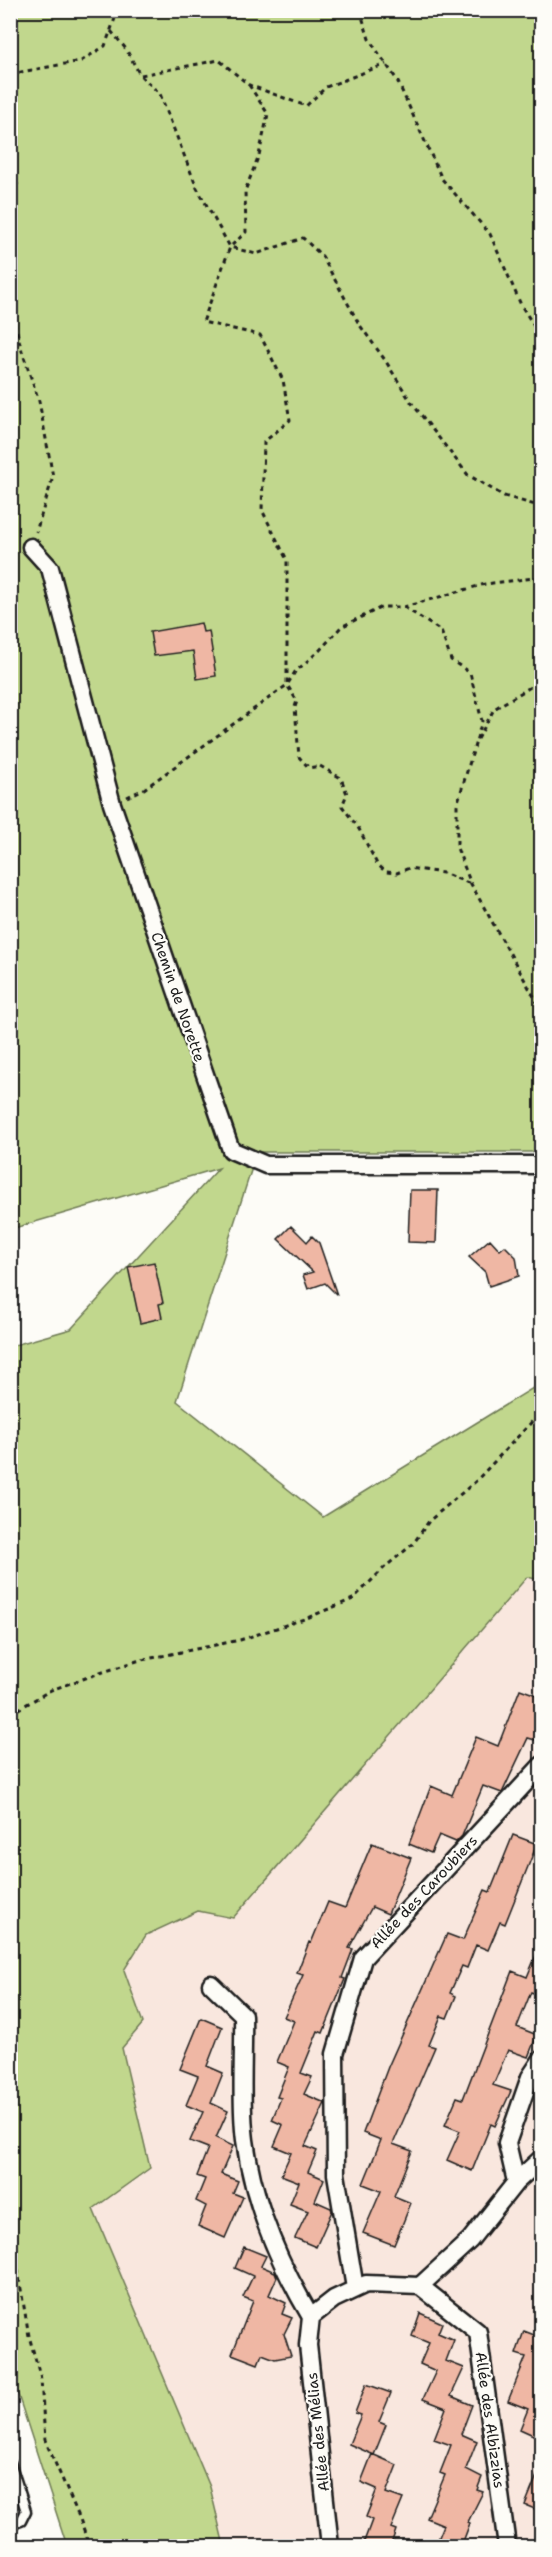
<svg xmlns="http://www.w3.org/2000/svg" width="552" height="2557" viewBox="0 0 552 2557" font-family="'Shantell Sans',sans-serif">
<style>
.built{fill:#f9e7de}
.green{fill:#c1d78d;stroke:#6e7a54;stroke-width:1.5}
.building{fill:#efb7a4;stroke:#1c1c1c;stroke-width:1.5}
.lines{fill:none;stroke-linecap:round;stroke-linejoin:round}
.service-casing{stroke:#1c1c1c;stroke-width:13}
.minor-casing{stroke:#1c1c1c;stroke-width:21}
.path{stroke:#1c1c1c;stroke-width:3;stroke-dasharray:4.5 4.5;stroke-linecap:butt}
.service{stroke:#fdfcf7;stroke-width:8}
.minor{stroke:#fdfcf7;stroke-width:16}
.labels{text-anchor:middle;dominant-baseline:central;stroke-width:4.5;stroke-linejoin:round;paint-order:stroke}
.street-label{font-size:15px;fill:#1c1c1c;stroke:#fdfcf7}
</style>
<rect width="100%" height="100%" fill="#fdfcf7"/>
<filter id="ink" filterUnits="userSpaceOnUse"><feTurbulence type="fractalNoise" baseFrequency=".0167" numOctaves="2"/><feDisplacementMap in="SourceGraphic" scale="12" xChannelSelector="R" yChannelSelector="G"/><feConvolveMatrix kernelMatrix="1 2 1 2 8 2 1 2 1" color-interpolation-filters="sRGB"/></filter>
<g filter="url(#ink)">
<!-- built -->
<path class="built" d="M 541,1413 L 541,2546 L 89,2546 L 10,1722 Z"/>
<!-- green -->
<path class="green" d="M 11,11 L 541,11 L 541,1152 L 257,1152 L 177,1401 L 323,1517 L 541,1383 L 541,1580 L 527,1577 L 233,1918 L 198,1911 L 146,1935 L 124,1970 L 143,2023 L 122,2048 L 150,2168 L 93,2209 L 210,2487 L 224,2546 L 67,2546 L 10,2370 L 11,1346 L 71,1329 L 219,1168 L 11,1229 Z"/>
<!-- building -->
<path class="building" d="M 201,623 L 203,632 L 209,631 L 216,676 L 197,679 L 193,651 L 154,656 L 150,632 Z
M 410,1190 L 438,1190 L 436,1243 L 408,1242 Z
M 291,1226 L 307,1242 L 312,1236 L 319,1243 L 337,1295 L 325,1283 L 308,1289 L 303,1275 L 313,1272 L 278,1239 Z
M 490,1239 L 500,1250 L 505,1246 L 516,1257 L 519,1276 L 489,1286 L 485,1272 L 469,1257 Z
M 154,1262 L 163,1303 L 159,1304 L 162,1318 L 140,1323 L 128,1267 Z
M 520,1689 L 542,1697 L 542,1742 L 528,1738 L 502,1793 L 483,1786 L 462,1836 L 456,1842 L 439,1835 L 431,1853 L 409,1844 L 431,1786 L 452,1795 L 476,1737 L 498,1746 Z
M 513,1835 L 537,1844 L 505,1924 L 500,1922 L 488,1950 L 476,1945 L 467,1968 L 462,1966 L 450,1993 L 456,1996 L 447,2018 L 441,2016 L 429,2045 L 435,2047 L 393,2144 L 412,2151 L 394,2196 L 411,2203 L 394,2245 L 363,2233 L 381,2191 L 363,2184 L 381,2140 L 363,2133 L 388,2067 L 447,1934 L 463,1940 L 485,1890 L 490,1892 Z
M 372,1843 L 411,1858 L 388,1914 L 372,1907 L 349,1948 L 353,1949 L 342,1978 L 345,1979 L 323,2033 L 318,2031 L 301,2073 L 312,2077 L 304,2094 L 325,2103 L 305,2146 L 317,2151 L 308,2172 L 324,2179 L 315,2201 L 331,2208 L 332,2211 L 316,2247 L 295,2238 L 308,2211 L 290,2204 L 299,2182 L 281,2175 L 291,2153 L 274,2146 L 283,2125 L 272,2120 L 281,2098 L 277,2097 L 289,2067 L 277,2062 L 294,2021 L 284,2017 L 303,1975 L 297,1973 L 309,1942 L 311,1943 L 328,1902 L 345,1908 Z
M 542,1941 L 542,1996 L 531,1992 L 517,2027 L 537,2035 L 528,2057 L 508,2050 L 493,2085 L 511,2091 L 495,2126 L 491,2124 L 472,2171 L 447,2160 L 460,2131 L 445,2125 L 457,2097 L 463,2099 L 512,1971 L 527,1977 Z
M 201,2018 L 222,2027 L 207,2066 L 223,2073 L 211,2103 L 228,2111 L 216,2138 L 233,2146 L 221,2174 L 238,2181 L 233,2193 L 243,2197 L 225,2238 L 198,2226 L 206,2206 L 196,2201 L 205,2179 L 197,2176 L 208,2148 L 190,2141 L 203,2112 L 186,2105 L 198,2076 L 180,2069 Z
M 244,2247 L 266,2256 L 261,2266 L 275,2272 L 277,2277 L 269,2295 L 286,2303 L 282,2314 L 292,2318 L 284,2334 L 291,2356 L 275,2359 L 262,2354 L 258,2364 L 232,2354 L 253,2301 L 243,2297 L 253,2276 L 235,2268 Z
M 420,2313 L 442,2323 L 438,2333 L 454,2340 L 446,2361 L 464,2368 L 451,2396 L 472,2405 L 461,2434 L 477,2441 L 466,2469 L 482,2477 L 477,2490 L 483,2492 L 468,2522 L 470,2523 L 461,2547 L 435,2547 L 444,2525 L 427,2518 L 445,2475 L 440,2473 L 451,2445 L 434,2439 L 446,2408 L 423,2399 L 436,2371 L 420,2364 L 429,2343 L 412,2336 Z
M 524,2331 L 542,2338 L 542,2439 L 520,2429 L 528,2409 L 508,2401 L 526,2357 L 516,2354 Z
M 366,2384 L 391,2393 L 379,2422 L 386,2425 L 374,2455 L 349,2444 L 361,2415 L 355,2413 Z
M 372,2454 L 397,2465 L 386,2493 L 403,2499 L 391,2528 L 396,2530 L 390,2547 L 362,2547 L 372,2520 L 366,2517 L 377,2489 L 361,2482 Z
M 541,2466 L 542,2466 L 542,2512 L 525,2505 Z"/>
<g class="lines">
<defs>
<path id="service" d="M 10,2462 L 26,2511 L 21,2521 L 10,2525"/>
<path id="minor" d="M 31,547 L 50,568 L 112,804 L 231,1150 L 266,1165 L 542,1165
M 211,1984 L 243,2015 C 244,2054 240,2102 245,2140 C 253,2203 279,2263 311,2317
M 516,2182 L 507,2143 L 530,2077 L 542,2059
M 420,2286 L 478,2332 L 507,2546
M 355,2288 L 336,2174 L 335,2054 L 363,1958 L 542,1765
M 311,2317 L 334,2299 L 366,2284 L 420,2286 L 470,2240 L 516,2182 L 542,2158
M 311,2317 L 308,2345 L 330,2546"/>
</defs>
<!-- service casing -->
<use href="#service" class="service-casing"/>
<!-- minor casing -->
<use href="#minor" class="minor-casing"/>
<!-- path -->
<path class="path" d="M 360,10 L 369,39 L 397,80 L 442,179 L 490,234 L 521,305 L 542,339
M 111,31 L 126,49 L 140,75 L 160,94 L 197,188 L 230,247 L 256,254 L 303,238 L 322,256 L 359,324 L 385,360 L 411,402 L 468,475 L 504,496 L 542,507
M 10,74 L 81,61 L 105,46 L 118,10
M 141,75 L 219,60 L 249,85 L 306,106 L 326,87 L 386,64
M 249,85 L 268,114 L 259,155 L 245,191 L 246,232 L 230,247 L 203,322 L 260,335 L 283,380 L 290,420 L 264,442 L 262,510 L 287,560 L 287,685 L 297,701 L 295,707 L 299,757 L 309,768 L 320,766 L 341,778 L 347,794 L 342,806 L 359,829 L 377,864 L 386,872 L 397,873 L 409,868 L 443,873 L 471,884
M 10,191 L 18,183
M 10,305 L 22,351 L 39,401 L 53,477 L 36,532
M 404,607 L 441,631 L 451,660 L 470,673 L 482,721 L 457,805 L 457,848 L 471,884 L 542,1011
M 478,739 L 494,709 L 542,680
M 127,797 L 144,789 L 287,685 L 295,672 L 320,650 L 341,627 L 382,607 L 404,607 L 485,584 L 542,577
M 10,1714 L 51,1690 L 94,1675 L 137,1661 L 240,1640 L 307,1618 L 353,1599 L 385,1567 L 413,1544 L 429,1521 L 476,1481 L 542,1411
M 10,2225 L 29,2336 L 41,2379 L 45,2440 L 80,2519 L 89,2546
M 14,2537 L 18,2546"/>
<!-- service -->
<use href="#service" class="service"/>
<!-- minor -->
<use href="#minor" class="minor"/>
</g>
</g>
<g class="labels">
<!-- street labels -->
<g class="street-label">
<text transform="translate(178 997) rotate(71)">Chemin de Norette</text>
<text transform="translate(424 1892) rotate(-47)">Allée des Caroubiers</text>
<text transform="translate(490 2420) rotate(82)">Allée des Albizzias</text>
<text transform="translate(318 2432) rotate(-96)">Allée des Mélias</text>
</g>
</g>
<!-- margin -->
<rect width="552" height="2557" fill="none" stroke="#fdfcf7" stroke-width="36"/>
<rect x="18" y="18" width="516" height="2521" fill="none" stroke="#1c1c1c" stroke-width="2" filter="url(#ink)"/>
</svg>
